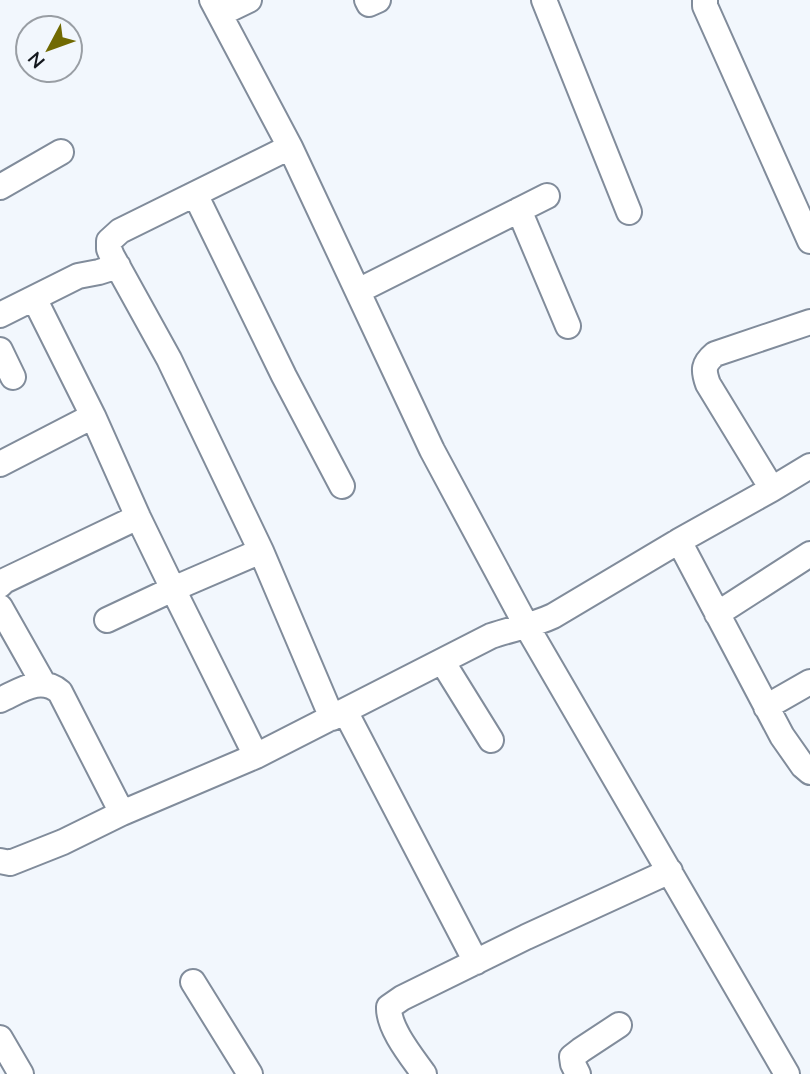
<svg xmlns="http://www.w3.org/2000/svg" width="810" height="1074" viewBox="0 0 810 1074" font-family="'Nunito Sans',sans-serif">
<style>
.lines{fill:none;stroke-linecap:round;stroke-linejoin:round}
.minor-casing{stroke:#818c9b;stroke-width:28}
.minor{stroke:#fff;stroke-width:24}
</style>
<rect width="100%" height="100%" fill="#f2f7fd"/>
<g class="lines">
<defs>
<path id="minor" d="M 212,0 L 290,147 L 432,450 L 526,625 L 787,1074
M 367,0 L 369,4 L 378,0
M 544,0 L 629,212
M 705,0 L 705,6 L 810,241
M 220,14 L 249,0
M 0,187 L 61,152
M 195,194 L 284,376 L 342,486
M 519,210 L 568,326
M 358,291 L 547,196
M 34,298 L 93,416 L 138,517 L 173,589 L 256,756
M 0,315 L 78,276 L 99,272 L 118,266
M 0,350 L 13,377
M 0,464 L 93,416
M 772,489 L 708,384 C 703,370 703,364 715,354 L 810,322
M 679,541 L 782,736 L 803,766 L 810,772
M 261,551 L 169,359 L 112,256 L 109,249 L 109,241 L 120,231 L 290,147
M 0,585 L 4,581 L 138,517
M 0,607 L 43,683
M 717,614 L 810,554
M 107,620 L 173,589 L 261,551 L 332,718
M 442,661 L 491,740
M 0,700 C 20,691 41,675 60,692 L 122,813 L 256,756 L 491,636 C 512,629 534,625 553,616 L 679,541 L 772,489 L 810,466
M 766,707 L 810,682
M 345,711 L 476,962
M 0,861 L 10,863 L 63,842 L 122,813
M 193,982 L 250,1074
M 0,1038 L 21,1074
M 424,1074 C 412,1057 388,1028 389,1007 L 402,998 L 526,937 L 670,871
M 578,1074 L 573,1064 L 572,1057 L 581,1050 L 619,1025"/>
</defs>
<!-- minor casing -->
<use href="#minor" class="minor-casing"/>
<!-- minor -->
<use href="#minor" class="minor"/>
</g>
<!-- north arrow -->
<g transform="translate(49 49) rotate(229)"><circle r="33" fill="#f2f7fd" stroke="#999ea4" stroke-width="2"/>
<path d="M0-5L12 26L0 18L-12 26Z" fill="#716a02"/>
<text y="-10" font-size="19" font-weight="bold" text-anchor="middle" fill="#14181e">N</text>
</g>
</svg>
